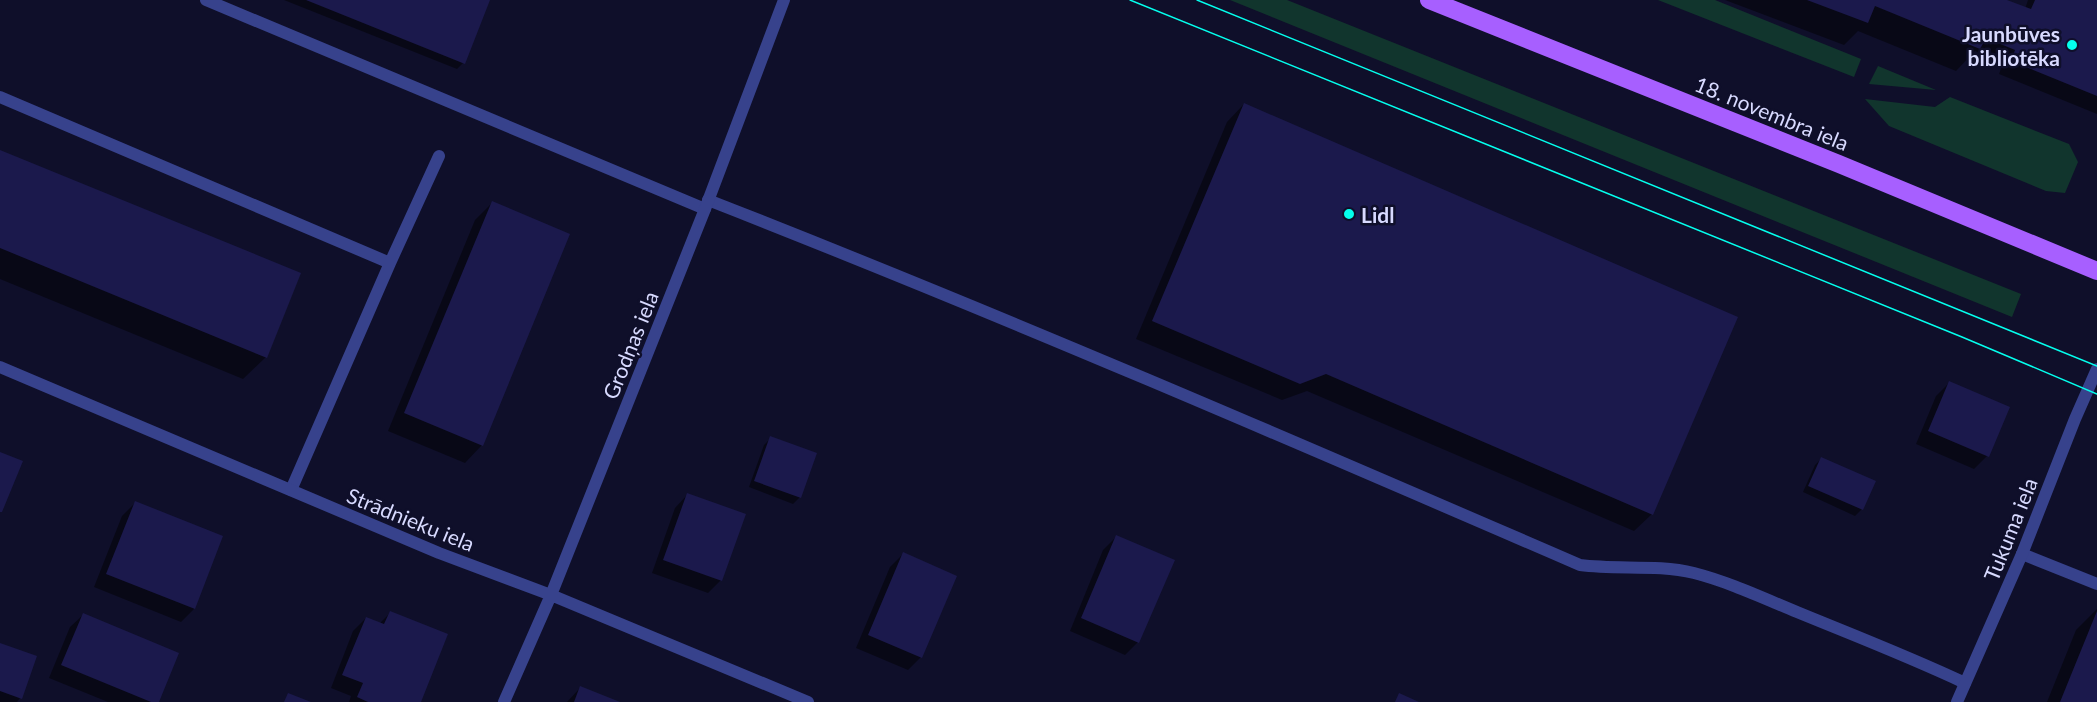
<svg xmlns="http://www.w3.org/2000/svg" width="2097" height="702" viewBox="0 0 2097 702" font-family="Lato,sans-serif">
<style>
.green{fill:#11352d}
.shadow{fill:#0007}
.building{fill:#1b194c}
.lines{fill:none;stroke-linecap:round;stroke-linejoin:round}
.lane{stroke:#37428c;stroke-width:12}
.street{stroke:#37428c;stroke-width:12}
.primary{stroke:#a75fff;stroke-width:18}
.tram{stroke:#04ffed;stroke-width:1.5}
.poi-dot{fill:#04ffed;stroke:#0f0f2a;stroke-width:2}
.labels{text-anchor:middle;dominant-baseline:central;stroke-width:5;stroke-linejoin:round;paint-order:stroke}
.poi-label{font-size:21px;font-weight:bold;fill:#d8daff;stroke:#0f0f2a;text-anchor:end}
.street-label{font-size:21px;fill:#d8daff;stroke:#0f0f2a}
</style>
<rect width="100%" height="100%" fill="#0f0f2a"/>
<!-- green -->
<path class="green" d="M 1230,0 L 1287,0 L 2021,294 L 2012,317 Z
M 1658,0 L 1715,0 L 1861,59 L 1854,77 Z
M 1878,66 L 1936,90 L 1869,84 Z
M 1950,97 L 2069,144 L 2078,162 L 2065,193 L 2046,191 L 1889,126 L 1865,99 L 1935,107 Z"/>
<!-- shadow -->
<path class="shadow" d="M 284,0 L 488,0 L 463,63 L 457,69 Z
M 1725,0 L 2003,0 L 2025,9 L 2028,0 L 2097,0 L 2097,114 L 1999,74 L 2003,63 L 1975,51 L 1956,71 L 1858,31 L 1844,45 Z
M 1244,104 L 1652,514 L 1634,531 L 1307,391 L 1282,400 L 1136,339 L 1227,122 Z
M 0,151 L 266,357 L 243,379 L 0,279 Z
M 492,203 L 482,445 L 465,463 L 388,431 L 475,220 Z
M 1949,383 L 1987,456 L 1974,469 L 1916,444 L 1936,396 Z
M 771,438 L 800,497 L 793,504 L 749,487 L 764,445 Z
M 1821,459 L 1862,509 L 1855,516 L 1803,492 L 1815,465 Z
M 687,495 L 721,580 L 708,593 L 652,573 L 675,508 Z
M 135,503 L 221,537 L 194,609 L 181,622 L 94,587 L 122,516 Z
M 1116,537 L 1138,642 L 1125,655 L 1070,631 L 1103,550 Z
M 903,554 L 921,657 L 908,670 L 856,648 L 890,567 Z
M 2097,609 L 2097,702 L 2047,702 L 2076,630 Z
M 390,613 L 419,702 L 349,702 L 351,696 L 331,688 L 353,631 L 366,618 L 379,624 Z
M 83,615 L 157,702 L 108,702 L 49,678 L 70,627 Z
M 0,644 L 20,698 L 17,702 L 0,702 Z
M 580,688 L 616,702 L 567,702 Z"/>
<!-- building -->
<path class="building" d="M 306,0 L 490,0 L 465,64 Z
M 1807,0 L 2007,0 L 2031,9 L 2035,0 L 2097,0 L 2097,96 L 2011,61 L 2015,50 L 1986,38 L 1980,49 L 1875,6 L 1868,23 Z
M 1244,103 L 1738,317 L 1653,515 L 1326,374 L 1300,384 L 1152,321 Z
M 0,150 L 301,273 L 267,358 L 0,248 Z
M 492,201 L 570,234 L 483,446 L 404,413 Z
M 1949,381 L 2010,407 L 1989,457 L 1928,431 Z
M 770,436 L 817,453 L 801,498 L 754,481 Z
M 0,452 L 23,461 L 2,512 L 0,512 Z
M 1821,457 L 1876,481 L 1863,510 L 1808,486 Z
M 687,493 L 746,514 L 722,581 L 663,560 Z
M 135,501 L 223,536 L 195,609 L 106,574 Z
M 1116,535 L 1175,560 L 1139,643 L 1081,618 Z
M 903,552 L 957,576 L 922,658 L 868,635 Z
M 390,611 L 448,634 L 421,702 L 368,702 L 357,697 L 363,683 L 342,675 L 366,617 L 384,624 Z
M 2097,611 L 2097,702 L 2060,702 Z
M 83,613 L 179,653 L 159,702 L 151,702 L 61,665 Z
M 0,643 L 37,656 L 22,699 L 0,691 Z
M 580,686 L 620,702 L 574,702 Z
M 288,693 L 311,702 L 284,702 Z
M 1399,693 L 1419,702 L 1395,702 Z"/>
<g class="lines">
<!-- lane -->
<path class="lane" d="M 206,0 L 705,209
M 0,97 L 390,263
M 708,200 C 1002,315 1291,440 1580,565 C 1618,570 1656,564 1694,573 C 1729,582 1763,598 1797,612 C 1853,635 1910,657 1965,683
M 291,490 L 390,263 L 439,156
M 2022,554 L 2097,584"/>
<!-- street -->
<path class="street" d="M 0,367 L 439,553 L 551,595 L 808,702
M 504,702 L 551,595 L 705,209 L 784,0
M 1957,702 L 2022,554 L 2075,419 L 2097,369"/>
<!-- primary -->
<path class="primary" d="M 1429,0 L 1839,164 L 2097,271"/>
<!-- tram -->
<path class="tram" d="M 1130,0 L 1962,337 L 2097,394
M 1197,0 L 2097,366"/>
</g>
<!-- markers -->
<g class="poi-dot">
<circle cx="2072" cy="45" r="6"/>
<circle cx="1349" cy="214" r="6"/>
</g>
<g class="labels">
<!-- poi labels -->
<g class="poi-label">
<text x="2060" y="33">Jaunbūves<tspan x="2060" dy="24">bibliotēka</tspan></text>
<text x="1361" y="214" text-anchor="start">Lidl</text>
</g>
<!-- street labels -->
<g class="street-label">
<text transform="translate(1772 113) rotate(22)">18. novembra iela</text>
<text transform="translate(630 345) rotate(-68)">Grodņas iela</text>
<text transform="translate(411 519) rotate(22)">Strādnieku iela</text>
<text transform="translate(2010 529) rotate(-68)">Tukuma iela</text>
</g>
</g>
</svg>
